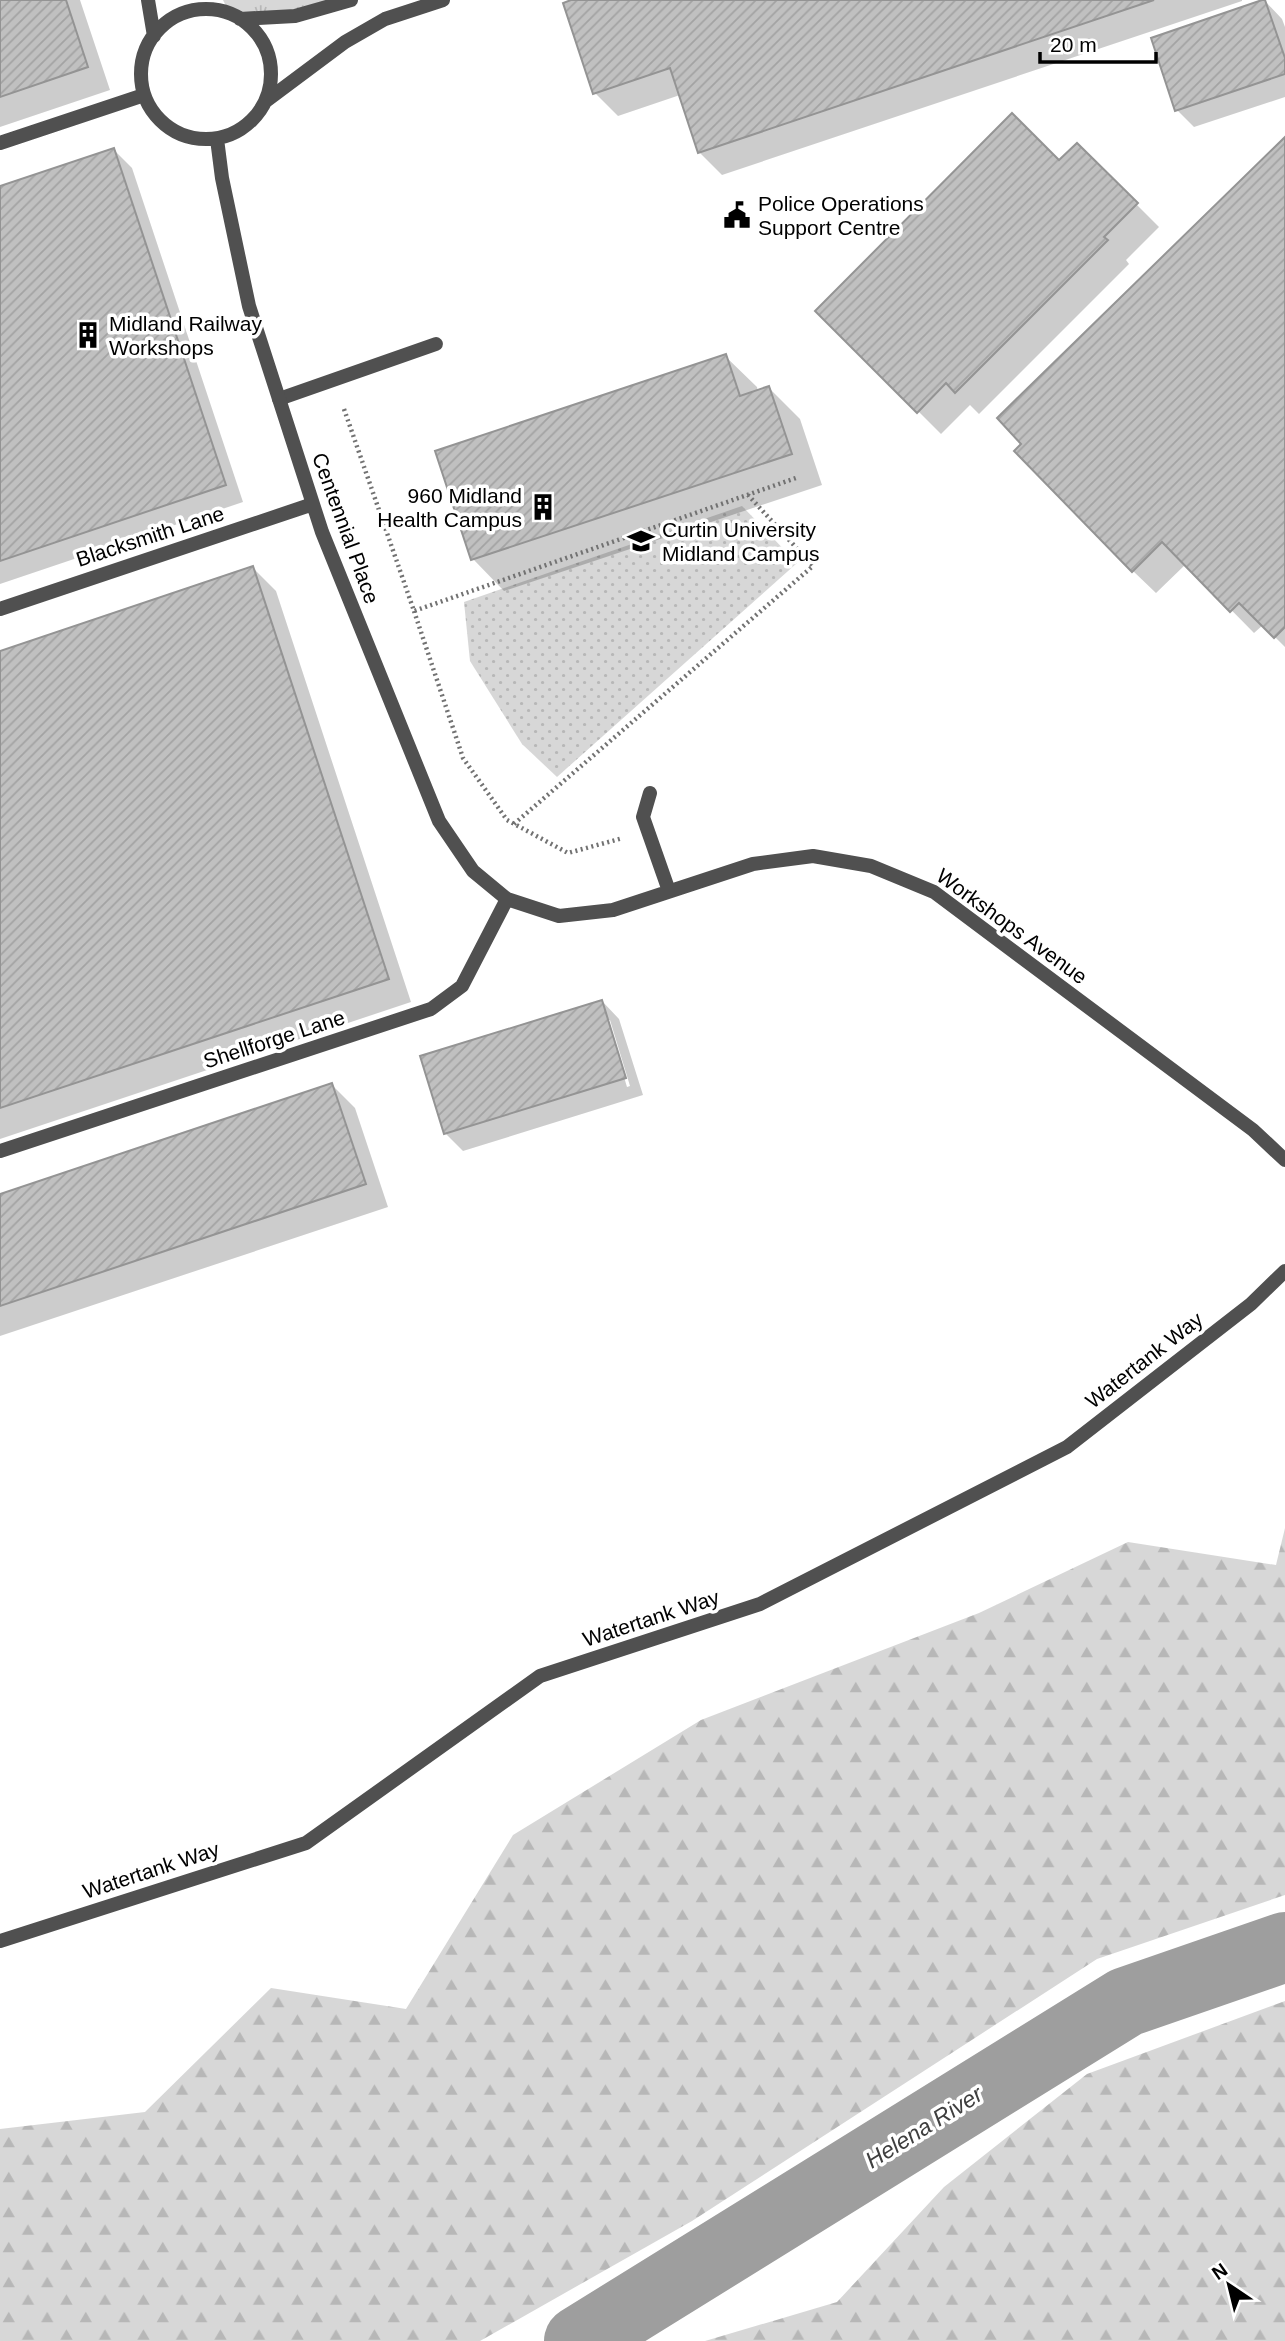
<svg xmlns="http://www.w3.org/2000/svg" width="1285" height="2341" viewBox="0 0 1285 2341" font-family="Arial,sans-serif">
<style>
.grass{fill:url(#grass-tufts)}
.forest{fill:url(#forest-firs)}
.garden{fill:url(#garden-dots)}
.shadow{fill:#0003;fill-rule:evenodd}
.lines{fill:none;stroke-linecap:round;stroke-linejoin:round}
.river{stroke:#9e9e9e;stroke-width:70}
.building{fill:url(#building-hatch);stroke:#949494;stroke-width:2}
.path{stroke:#727272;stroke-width:4.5;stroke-dasharray:2 3.5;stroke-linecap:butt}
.lane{stroke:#505050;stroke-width:14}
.street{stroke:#505050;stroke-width:14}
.labels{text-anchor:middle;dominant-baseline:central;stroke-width:7;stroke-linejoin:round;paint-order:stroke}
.poi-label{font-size:21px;fill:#000;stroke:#fff;text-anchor:start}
.street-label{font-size:21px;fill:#000;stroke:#fff}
.water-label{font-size:23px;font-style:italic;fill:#3f3f3f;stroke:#fff}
</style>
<defs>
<pattern id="grass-tufts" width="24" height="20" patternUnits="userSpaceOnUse" patternTransform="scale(1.75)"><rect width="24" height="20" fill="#d7d7d7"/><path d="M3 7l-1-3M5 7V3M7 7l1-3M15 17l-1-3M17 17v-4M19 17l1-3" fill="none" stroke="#b7b7b7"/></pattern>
<pattern id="forest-firs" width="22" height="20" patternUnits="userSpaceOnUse" patternTransform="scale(1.75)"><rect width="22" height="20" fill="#d7d7d7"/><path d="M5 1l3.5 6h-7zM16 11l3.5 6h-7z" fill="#b7b7b7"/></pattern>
<pattern id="garden-dots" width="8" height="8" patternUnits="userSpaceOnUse" patternTransform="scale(1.75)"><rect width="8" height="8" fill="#d7d7d7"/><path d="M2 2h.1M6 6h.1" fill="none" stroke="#b7b7b7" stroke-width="1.8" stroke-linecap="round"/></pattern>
<pattern id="building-hatch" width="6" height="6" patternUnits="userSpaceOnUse" patternTransform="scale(1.75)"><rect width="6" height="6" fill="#c0c0c0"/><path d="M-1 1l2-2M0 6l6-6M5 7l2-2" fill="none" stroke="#a3a3a3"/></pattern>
</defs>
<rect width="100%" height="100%" fill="#fff"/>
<!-- grass -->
<path class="grass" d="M 223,0 L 351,0 L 240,19 L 230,14 Z"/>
<!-- forest -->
<path class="forest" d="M 1285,1528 L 1285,1895 L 1097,1959 L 692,2221 L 480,2341 L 0,2341 L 0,2129 L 145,2112 L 271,1988 L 406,2009 L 513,1835 L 701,1720 L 979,1613 L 1128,1542 L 1276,1565 Z
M 1285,2001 L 1285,2341 L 705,2341 L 837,2302 L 944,2187 L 1087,2074 Z"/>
<!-- garden -->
<path class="garden" d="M 742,506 L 797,563 L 557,777 L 522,744 L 470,661 L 464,602 Z"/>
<!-- shadow -->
<path class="shadow" d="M 0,0 L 80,0 L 110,90 L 0,127 Z
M 576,0 L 1242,0 L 1242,1 L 722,175 L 699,152 L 680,95 L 618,116 L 595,93 Z
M 1265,1 L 1282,19 L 1285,27 L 1285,97 L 1194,127 L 1177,110 Z
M 1285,140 L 1285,647 L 1263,625 L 1254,633 L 1186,564 L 1156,593 L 1133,571 Z
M 1077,145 L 1159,227 L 1126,260 L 1129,264 L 979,414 L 970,405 L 941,434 L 818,311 L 1059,163 Z
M 114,150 L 132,168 L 243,502 L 0,584 L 0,188 Z
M 725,356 L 757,387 L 758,392 L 769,388 L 800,419 L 822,485 L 504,591 L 473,559 L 438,452 Z
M 253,568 L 276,591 L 411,1002 L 0,1139 L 0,652 Z
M 602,1001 L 619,1019 L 643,1095 L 463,1151 L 445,1133 ZM 607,1020 L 610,1020 L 630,1086 L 627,1087 Z
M 332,1085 L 355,1108 L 388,1207 L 0,1336 L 0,1196 Z"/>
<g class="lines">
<!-- river -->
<path class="river" d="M 579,2341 L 1126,2002 L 1285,1947"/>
</g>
<!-- building -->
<path class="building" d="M 0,0 L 66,0 L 88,67 L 0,97 Z
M 571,0 L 1154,0 L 698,153 L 670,68 L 593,94 L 563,3 Z
M 1262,0 L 1265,0 L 1285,58 L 1285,74 L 1175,111 L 1151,38 Z
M 1012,113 L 1059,160 L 1077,143 L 1138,203 L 1104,237 L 1108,240 L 955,393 L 946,383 L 917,413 L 815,311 Z
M 1285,137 L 1285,627 L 1274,638 L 1239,603 L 1230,612 L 1162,542 L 1132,572 L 1014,451 L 1021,444 L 997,418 Z
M 114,148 L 226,485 L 0,561 L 0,186 Z
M 726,354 L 740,396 L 769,386 L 792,454 L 471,560 L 435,451 Z
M 253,566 L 389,979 L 0,1108 L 0,651 Z
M 602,1000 L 626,1078 L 444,1134 L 420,1056 Z
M 332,1083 L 366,1184 L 0,1306 L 0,1194 Z"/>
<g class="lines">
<!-- path -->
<path class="path" d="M 344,409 L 414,611 L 796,478
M 414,611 L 463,758 L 507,820 L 568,853 L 623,838
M 514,824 L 813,566 L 748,495"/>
<!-- lane -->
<path class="lane" d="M 279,399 L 436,344"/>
<!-- street -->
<path class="street" d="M 148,0 L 154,36
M141 74a65 65 0 1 1 130 0a65 65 0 1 1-130 0Z
M 240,19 L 295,16 L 351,0
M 266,101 L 345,42 L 385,19 L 443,0
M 217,139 L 222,178 L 249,306 L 322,532 L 439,821 L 473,871 L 507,899 L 559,916 L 613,910 L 753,864 L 813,856 L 871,866 L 934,892 L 1253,1130 L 1285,1160
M 0,143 L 144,95
M 0,609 L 313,504
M 650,793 L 643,817 L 669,891
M 0,1151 L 431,1009 L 462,986 L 507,899
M 0,1941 L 306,1843 L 540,1676 L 760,1604 L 1067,1447 L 1251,1304 L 1285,1271"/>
</g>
<!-- icons -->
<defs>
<symbol id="civic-bare" viewBox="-9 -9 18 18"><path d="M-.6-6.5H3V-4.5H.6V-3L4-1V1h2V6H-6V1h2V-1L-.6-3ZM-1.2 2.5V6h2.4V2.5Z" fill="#000" stroke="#fff" stroke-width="2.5" paint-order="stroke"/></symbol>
<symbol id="building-bare" viewBox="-9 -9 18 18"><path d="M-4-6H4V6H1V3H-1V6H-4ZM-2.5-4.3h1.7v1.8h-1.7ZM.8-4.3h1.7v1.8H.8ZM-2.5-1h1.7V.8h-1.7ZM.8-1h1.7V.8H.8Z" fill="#000" stroke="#fff" stroke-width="2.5" paint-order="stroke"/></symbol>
<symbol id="university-bare" viewBox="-9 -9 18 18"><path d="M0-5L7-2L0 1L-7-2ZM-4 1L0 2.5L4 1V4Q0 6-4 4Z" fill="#000" stroke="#fff" stroke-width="2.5" paint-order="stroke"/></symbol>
</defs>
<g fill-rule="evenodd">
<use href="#civic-bare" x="718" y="196" width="38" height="38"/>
<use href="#building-bare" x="69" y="316" width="38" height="38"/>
<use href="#building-bare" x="524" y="488" width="38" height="38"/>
<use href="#university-bare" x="622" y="522" width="38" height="38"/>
</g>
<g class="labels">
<!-- poi labels -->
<g class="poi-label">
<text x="758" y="203">Police Operations<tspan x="758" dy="24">Support Centre</tspan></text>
<text x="109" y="323">Midland Railway<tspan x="109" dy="24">Workshops</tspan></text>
<text x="522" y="495" text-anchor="end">960 Midland<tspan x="522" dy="24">Health Campus</tspan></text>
<text x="662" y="529">Curtin University<tspan x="662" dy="24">Midland Campus</tspan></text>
</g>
<!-- street labels -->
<g class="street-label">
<text transform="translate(346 528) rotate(70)">Centennial Place</text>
<text transform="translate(150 536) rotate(-18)">Blacksmith Lane</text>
<text transform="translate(1012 926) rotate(36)">Workshops Avenue</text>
<text transform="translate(274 1039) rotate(-18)">Shellforge Lane</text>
<text transform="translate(1144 1360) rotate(-38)">Watertank Way</text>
<text transform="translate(651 1618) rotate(-18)">Watertank Way</text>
<text transform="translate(151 1870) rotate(-18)">Watertank Way</text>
</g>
<!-- water labels -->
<g class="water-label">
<text transform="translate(924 2127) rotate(-32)">Helena River</text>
</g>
</g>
<!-- north arrow -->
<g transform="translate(1229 2285) rotate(325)" stroke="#ffffff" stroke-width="5" paint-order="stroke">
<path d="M0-5L12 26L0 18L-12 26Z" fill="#000000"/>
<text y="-10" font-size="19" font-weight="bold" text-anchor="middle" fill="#000000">N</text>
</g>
<!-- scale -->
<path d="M1040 52v10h116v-10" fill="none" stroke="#000000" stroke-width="3.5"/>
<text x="1050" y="52" font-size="21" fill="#000000" stroke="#ffffff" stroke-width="5" paint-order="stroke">20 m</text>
</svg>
